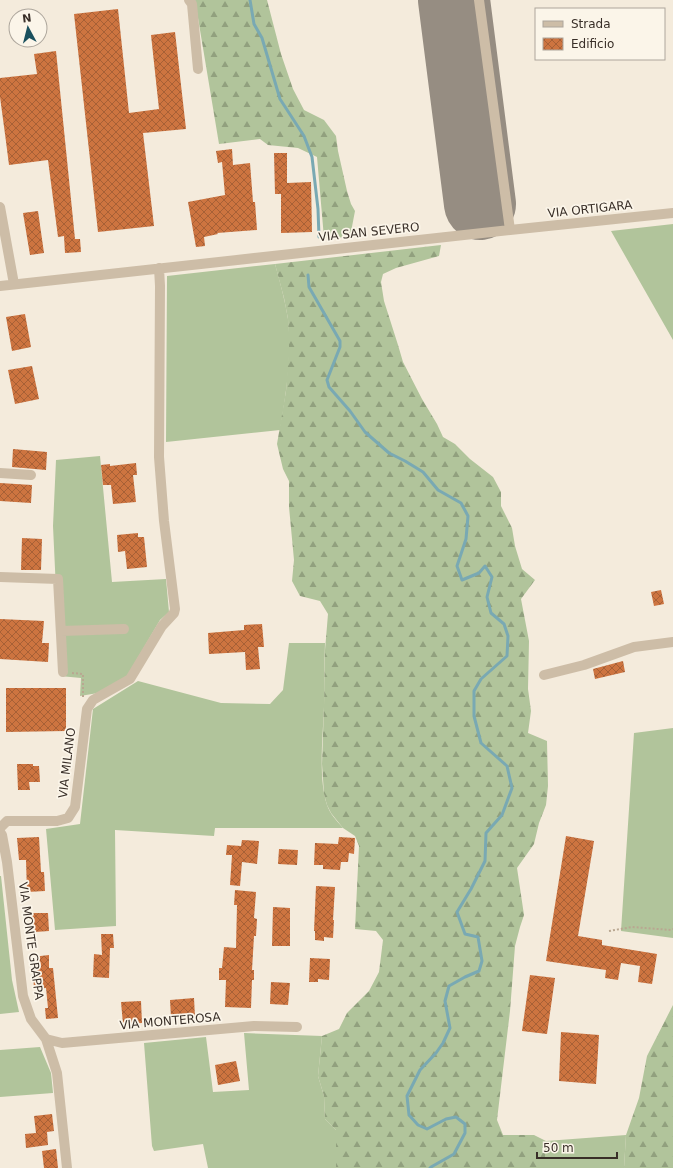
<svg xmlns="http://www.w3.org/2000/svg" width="673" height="1168" viewBox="0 0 673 1168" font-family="'DejaVu Sans',sans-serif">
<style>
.grass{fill:#b1c49b}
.forest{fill:url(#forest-firs)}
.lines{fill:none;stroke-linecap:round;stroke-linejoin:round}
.stream{stroke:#79a9b3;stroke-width:3}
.runway{stroke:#968d82;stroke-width:72}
.building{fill:url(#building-cross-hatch)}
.path{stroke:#b9a791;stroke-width:2;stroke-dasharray:2 2;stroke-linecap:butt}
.minor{stroke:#cdbda7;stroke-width:10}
.labels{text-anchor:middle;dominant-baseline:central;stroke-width:3.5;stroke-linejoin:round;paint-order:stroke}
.street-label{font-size:12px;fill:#392f28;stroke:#fbf5e9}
</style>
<defs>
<pattern id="forest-firs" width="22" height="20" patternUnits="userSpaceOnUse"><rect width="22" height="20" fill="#b1c49b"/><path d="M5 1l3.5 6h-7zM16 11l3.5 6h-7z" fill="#91a07e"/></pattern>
<pattern id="building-cross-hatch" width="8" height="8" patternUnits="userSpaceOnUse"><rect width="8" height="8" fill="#cd7440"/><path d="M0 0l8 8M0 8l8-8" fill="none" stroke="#a76036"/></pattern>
</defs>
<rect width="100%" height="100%" fill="#f4ebdc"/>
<!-- grass -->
<path class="grass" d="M 673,224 L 673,340 L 611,231 Z
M 275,264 C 280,282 285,300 288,319 C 292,356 286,394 280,430 L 166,442 L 167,276 Z
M 100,456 L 112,582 L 166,579 L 169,612 L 160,620 L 126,678 L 98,693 L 80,696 L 81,678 L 60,676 L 53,526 L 56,460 Z
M 289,643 L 325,643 C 324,664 325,686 324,707 C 323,736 318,778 327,805 C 330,814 337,821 343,828 L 215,828 L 214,836 L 115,830 L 116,926 L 55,930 L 46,829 L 80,824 L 93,709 L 138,681 L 221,703 L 270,704 L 283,690 Z
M 673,728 L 673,938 L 621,931 L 634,733 Z
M 0,876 L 1,876 L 12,980 L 19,1012 L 0,1014 Z
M 244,1033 L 322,1036 L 318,1076 L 324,1096 L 325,1119 L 336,1130 L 336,1168 L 208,1168 L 203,1144 L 154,1151 L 152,1146 L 144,1043 L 206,1037 L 213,1092 L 249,1090 Z
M 40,1047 L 51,1073 L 53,1093 L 0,1097 L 0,1050 Z
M 626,1135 L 624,1168 L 545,1168 L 545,1148 L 546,1141 Z"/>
<!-- forest -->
<path class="forest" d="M 195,0 L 267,0 L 281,54 L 293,89 L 304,110 L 324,120 L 336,136 L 338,151 L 347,191 L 351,204 L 355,211 L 350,237 L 324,238 L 317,157 L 298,148 L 268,145 L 260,139 L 219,144 Z
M 441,245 L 439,256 L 396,268 L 383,274 L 381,282 L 384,301 L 398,345 L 403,362 L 422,399 L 437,424 L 443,437 L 455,444 L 470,459 L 493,477 L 501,492 L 501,506 L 512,528 L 515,546 L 522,569 L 535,580 L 521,599 L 529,641 L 528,689 L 531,711 L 528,733 L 547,741 L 548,786 L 546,805 L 539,823 L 534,844 L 517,868 L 524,915 L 520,927 L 515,946 L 510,1011 L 497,1120 L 503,1135 L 534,1135 L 546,1141 L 545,1148 L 545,1168 L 336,1168 L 336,1130 L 325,1119 L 324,1096 L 318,1076 L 322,1036 L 339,1029 L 347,1013 L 369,991 L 379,972 L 383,940 L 376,931 L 355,929 L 359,846 L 355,836 L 343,828 L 331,813 L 327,805 L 324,794 L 322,764 L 324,705 L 325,650 L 328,614 L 320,601 L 300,596 L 292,581 L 294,560 L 289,507 L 289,481 L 283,469 L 277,444 L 286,391 L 289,347 L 288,319 L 284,298 L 275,264 Z
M 673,1005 L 673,1168 L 624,1168 L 626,1135 L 639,1098 L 647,1056 Z"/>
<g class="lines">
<!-- stream -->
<path class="stream" d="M 250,0 L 254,24 L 262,38 L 280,99 L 304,136 L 312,157 L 318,209 L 319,237
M 308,275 L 309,287 L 340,341 L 340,347 L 327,380 L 329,387 L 350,411 L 365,432 L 389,453 L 405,461 L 423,472 L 438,490 L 461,503 L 468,516 L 466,539 L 457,566 L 462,580 L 479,573 L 485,566 L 492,577 L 487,597 L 491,613 L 504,624 L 508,636 L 507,656 L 481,679 L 474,691 L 474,716 L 481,743 L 507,766 L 512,788 L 502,815 L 486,833 L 485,861 L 471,889 L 457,912 L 465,934 L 478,937 L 482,961 L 479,971 L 465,977 L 449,986 L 445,1001 L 450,1028 L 443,1043 L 436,1053 L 420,1070 L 407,1096 L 409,1115 L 418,1125 L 427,1129 L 446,1119 L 456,1117 L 465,1124 L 465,1133 L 454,1154 L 431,1167 L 430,1168"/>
<!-- runway -->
<path class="runway" d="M 454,0 L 480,204"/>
</g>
<!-- building -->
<path class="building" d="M 118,9 L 129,113 L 159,109 L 151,35 L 175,32 L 186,129 L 143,133 L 154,226 L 98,232 L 74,14 Z
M 56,51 L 75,239 L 80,239 L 81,252 L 65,253 L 64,236 L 58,237 L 48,160 L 9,165 L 5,134 L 0,97 L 0,78 L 37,74 L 34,54 Z
M 232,149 L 233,165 L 250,163 L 253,202 L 255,202 L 257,230 L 217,233 L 218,234 L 204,237 L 205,246 L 196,247 L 188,202 L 225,195 L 222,162 L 218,163 L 216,151 Z
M 274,153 L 287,153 L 287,183 L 311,182 L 312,232 L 281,233 L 281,194 L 275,194 Z
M 38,211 L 44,253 L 30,255 L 23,213 Z
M 25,314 L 31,347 L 12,351 L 6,317 Z
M 32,366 L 39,399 L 15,404 L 8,370 Z
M 13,449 L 47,452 L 46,470 L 12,467 Z
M 136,463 L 137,475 L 133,475 L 136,502 L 113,504 L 111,485 L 103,485 L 101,465 L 110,464 L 110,466 Z
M 0,483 L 32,485 L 31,503 L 0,501 Z
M 138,533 L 138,537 L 144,537 L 147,567 L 127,569 L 125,551 L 118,552 L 117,535 Z
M 22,538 L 42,539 L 41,570 L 21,570 Z
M 661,590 L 664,604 L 654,606 L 651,592 Z
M 0,619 L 44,621 L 42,643 L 49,643 L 48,662 L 0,659 Z
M 262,624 L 264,647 L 258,647 L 260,669 L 246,670 L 245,652 L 209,654 L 208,633 L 244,630 L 244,625 Z
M 623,661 L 625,672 L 595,679 L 593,669 Z
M 6,688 L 66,688 L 66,731 L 6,732 Z
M 17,764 L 33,764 L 33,766 L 39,766 L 40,782 L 29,782 L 30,790 L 18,790 Z
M 566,836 L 594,841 L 578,936 L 602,940 L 602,945 L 657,954 L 652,984 L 638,982 L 640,966 L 621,963 L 618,980 L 605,978 L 606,970 L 546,961 Z
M 39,837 L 41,872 L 44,872 L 45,891 L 27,892 L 26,860 L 19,860 L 17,838 Z
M 339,837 L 355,838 L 354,854 L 349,853 L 348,862 L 341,862 L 340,870 L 323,869 L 323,865 L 314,865 L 315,843 L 338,844 Z
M 242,840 L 259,841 L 257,864 L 242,862 L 240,886 L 230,885 L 232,855 L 226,855 L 227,845 L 241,846 Z
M 279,849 L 298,850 L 297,865 L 278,864 Z
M 316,886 L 335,887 L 333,920 L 334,920 L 333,938 L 324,937 L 324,941 L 315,940 L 315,931 L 314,931 Z
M 235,890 L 256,892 L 254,918 L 257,919 L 256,936 L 254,936 L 252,970 L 254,970 L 254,980 L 252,980 L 251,1008 L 225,1007 L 226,980 L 219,980 L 219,968 L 222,968 L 224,947 L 236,948 L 237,905 L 234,905 Z
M 273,907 L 290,908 L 290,946 L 272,946 Z
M 31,913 L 48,913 L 49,931 L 35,932 L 34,926 L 32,926 Z
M 101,934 L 113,934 L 114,948 L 110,948 L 109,978 L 93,977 L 94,954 L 102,955 Z
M 49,955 L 49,968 L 53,968 L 58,1018 L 46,1019 L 45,1008 L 48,1008 L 46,988 L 34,989 L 32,957 Z
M 310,958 L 330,959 L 329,980 L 318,979 L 318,982 L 309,982 Z
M 530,975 L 555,978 L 547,1034 L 522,1031 Z
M 271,982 L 290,983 L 288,1005 L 270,1004 Z
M 194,998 L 195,1017 L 171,1018 L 170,1000 Z
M 141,1001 L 142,1023 L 123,1024 L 121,1002 Z
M 561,1032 L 599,1035 L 596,1084 L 559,1081 Z
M 236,1061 L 240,1081 L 218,1085 L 215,1065 Z
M 52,1114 L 54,1131 L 47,1132 L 48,1145 L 26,1148 L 25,1134 L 36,1133 L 34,1116 Z
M 56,1149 L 58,1168 L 44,1168 L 42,1151 Z"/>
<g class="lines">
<!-- path -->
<path class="path" d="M 72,673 L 83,674 L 83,697
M 609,931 L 632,927 L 671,930 L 673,929"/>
<!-- minor -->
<path class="minor" d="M 189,0 L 192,4 L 198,69
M 479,0 L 510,230
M 0,207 L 14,284
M 0,286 L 510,230 L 673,213
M 0,473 L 31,475
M 0,577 L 58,579 L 63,672
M 61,631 L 124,629
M 544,675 L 584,665 L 634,647 L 673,642
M 0,828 L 7,821 L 57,821 L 68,818 L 75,807 L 87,709 L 93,700 L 130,679 L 162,626 L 174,613 L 175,609 L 164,521 L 159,457 L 160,286 L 159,268
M 0,832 L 2,835 L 7,862 L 23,996 L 31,1019 L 46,1039 L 57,1073 L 67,1168
M 46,1039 L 62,1043 L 254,1026 L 297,1027"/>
</g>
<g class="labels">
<!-- street labels -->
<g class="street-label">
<text transform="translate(590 209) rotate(-6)">VIA ORTIGARA</text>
<text transform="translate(369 232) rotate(-6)">VIA SAN SEVERO</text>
<text transform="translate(67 763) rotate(-83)">VIA MILANO</text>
<text transform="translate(31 941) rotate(82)">VIA MONTE GRAPPA</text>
<text transform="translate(170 1021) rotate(-5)">VIA MONTEROSA</text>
</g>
</g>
<!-- legend -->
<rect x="535" y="8" width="130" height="52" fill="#fbf5e9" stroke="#ada69c"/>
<rect x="543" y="21" width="20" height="6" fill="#cdbda7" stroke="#ada69c"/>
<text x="571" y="28" font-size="12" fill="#392f28">Strada</text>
<rect x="543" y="38" width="20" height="12" fill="url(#building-cross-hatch)" stroke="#ada69c"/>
<text x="571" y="48" font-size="12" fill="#392f28">Edificio</text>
<!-- north arrow -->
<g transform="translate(28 28) rotate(353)"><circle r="19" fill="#fbf5e9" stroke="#ada69c"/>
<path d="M0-3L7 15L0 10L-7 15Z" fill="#1a505d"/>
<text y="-6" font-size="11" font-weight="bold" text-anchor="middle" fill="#392f28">N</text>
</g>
<!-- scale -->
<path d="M537 1152v6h80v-6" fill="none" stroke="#392f28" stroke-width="2"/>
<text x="543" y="1152" font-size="12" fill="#392f28" stroke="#fbf5e9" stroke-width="3" paint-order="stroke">50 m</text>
</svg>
